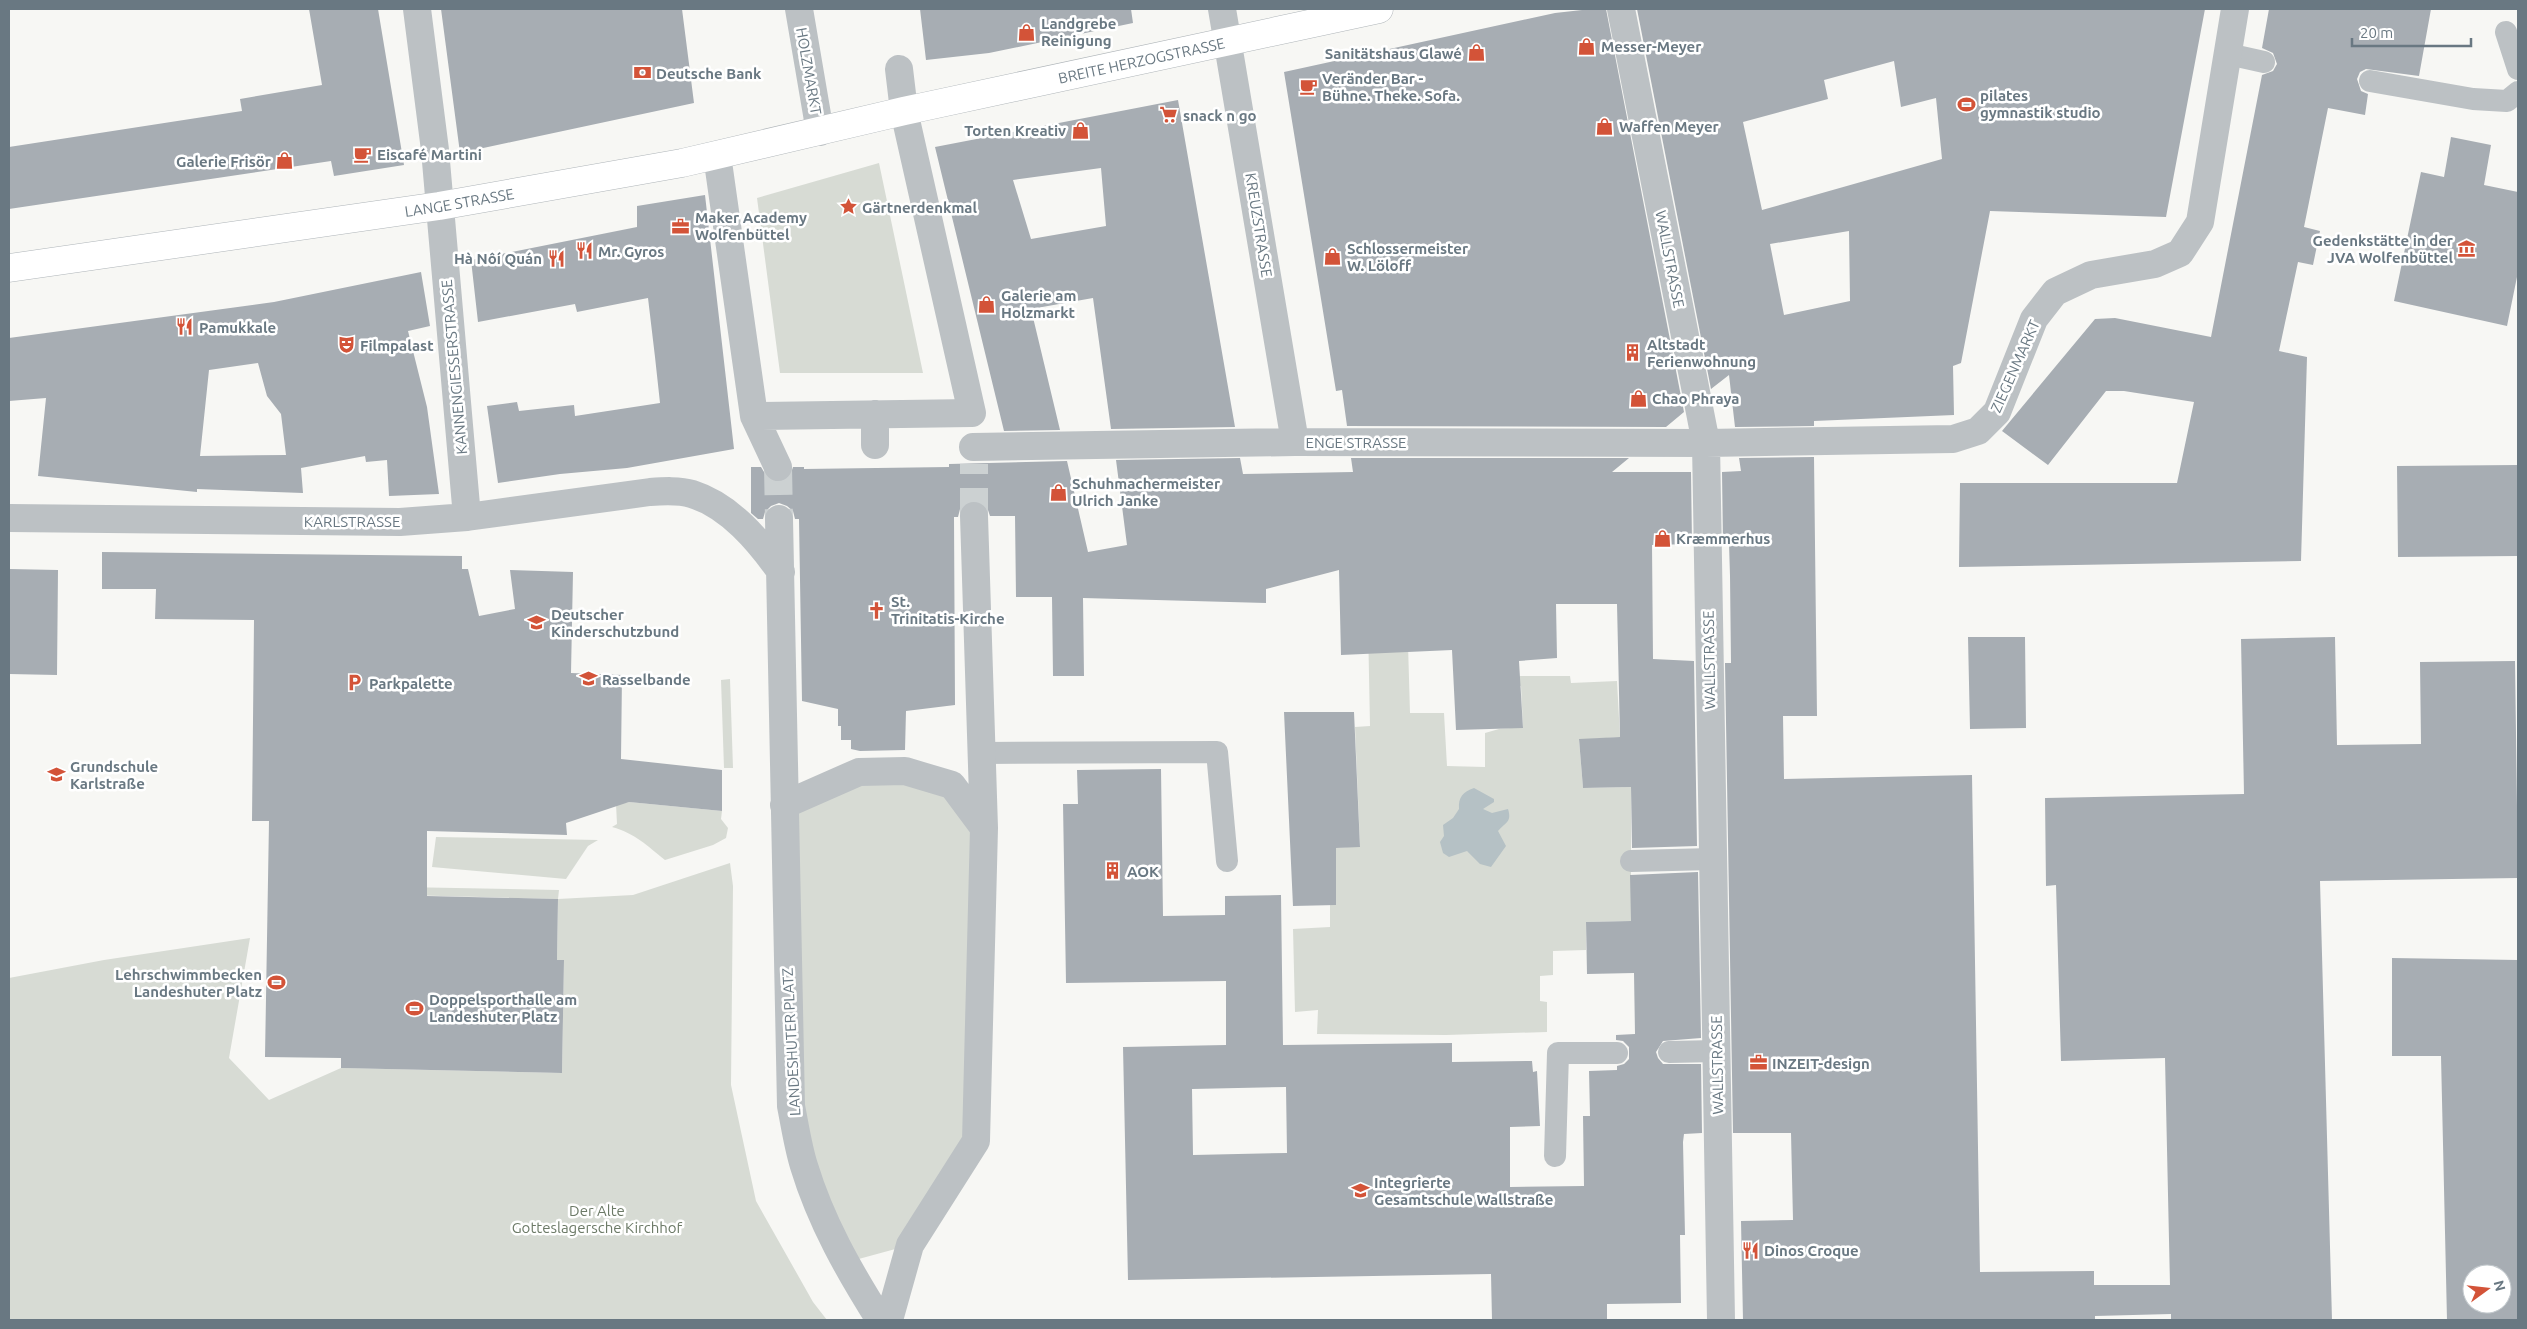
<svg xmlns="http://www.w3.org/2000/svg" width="2527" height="1329" viewBox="0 0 2527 1329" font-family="Ubuntu,sans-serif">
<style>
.green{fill:#d7dbd4}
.water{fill:#b5c1c5}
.building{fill:#a7adb3;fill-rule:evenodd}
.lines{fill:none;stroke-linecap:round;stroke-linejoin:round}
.street-tunnel{stroke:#ccd1d2;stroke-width:28;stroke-dasharray:28 14;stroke-linecap:butt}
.secondary-casing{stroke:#afb5b9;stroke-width:29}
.lane{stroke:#bcc1c4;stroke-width:22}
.street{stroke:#bcc1c4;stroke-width:28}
.secondary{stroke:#fff;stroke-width:28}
.labels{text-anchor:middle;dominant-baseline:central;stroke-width:5;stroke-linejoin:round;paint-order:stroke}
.poi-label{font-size:15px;font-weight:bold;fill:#697882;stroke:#fff;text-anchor:start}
.street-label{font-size:15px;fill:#697882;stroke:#fff}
.park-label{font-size:15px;fill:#6c7a67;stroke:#fff}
</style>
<rect width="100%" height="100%" fill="#f7f7f4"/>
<!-- green -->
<path class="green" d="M 879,163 L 923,373 L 780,373 L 757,198 Z
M 1406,575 L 1410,713 L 1444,713 L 1447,766 L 1485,767 L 1485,733 L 1499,729 L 1523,727 L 1521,686 L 1496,688 L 1519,676 L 1570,676 L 1571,683 L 1617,681 L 1620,737 L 1579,740 L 1583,788 L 1631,787 L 1631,921 L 1586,922 L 1586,950 L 1553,951 L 1553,975 L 1540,976 L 1540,1001 L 1547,1002 L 1547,1032 L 1446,1035 L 1317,1034 L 1318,1010 L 1295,1012 L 1293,929 L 1330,927 L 1330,905 L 1336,848 L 1360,846 L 1355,727 L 1370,726 L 1368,624 Z
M 730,679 L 733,768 L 724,768 L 721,680 Z
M 859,772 L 952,785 L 984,828 L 976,1141 L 910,1245 L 844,1263 L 803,1165 L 784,805 Z
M 629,802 L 722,811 L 721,819 L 728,828 L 726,838 L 713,845 L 665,860 C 646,845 636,834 612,827 L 617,824 L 616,804 Z
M 436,837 L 598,840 L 588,846 L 566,879 L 432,867 Z
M 730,863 L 733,886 L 731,1085 L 756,1201 L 813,1302 L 827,1320 L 9,1320 L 9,978 L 104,960 L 250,938 L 229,1058 L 269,1100 L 341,1068 L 562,1073 L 564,960 L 557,960 L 558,899 L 402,895 L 402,887 L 559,890 L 558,899 L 633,895 Z"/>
<!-- water -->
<path class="water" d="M 1474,788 L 1494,799 L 1494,802 L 1483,809 L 1492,813 L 1508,809 C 1512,822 1506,822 1498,831 L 1506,846 L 1491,867 L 1480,864 L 1467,851 L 1449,857 L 1443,853 L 1440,842 L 1444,836 L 1443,825 L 1453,818 L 1459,809 C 1458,797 1463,792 1474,788 Z"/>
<!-- building -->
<path class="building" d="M 309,9 L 378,9 L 404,165 L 334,176 L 331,161 L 9,209 L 9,147 L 242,111 L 240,99 L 322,85 Z
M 441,9 L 682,9 L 694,103 L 460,153 Z
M 920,9 L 1131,9 L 1133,23 L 989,53 L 926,60 Z
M 1591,9 L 1606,9 L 1684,412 L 1666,427 L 1347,426 L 1342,390 L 1336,391 L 1284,72 L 1555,13 Z
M 1637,9 L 2205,9 L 2166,217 L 1990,211 L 1961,363 L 1953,366 L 1954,415 L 1814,421 L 1814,426 L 1735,427 L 1729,375 L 1711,389 ZM 1894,61 L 1901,107 L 1936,98 L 1942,159 L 1762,210 L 1743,122 L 1828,99 L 1824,80 ZM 1849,231 L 1850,301 L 1784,315 L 1770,244 Z
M 2269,9 L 2431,9 L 2419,76 L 2366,69 L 2360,72 L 2357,79 L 2361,91 L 2368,94 L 2365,115 L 2328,108 L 2304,227 L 2320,231 L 2313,265 L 2298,262 L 2279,351 L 2307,357 L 2301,561 L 1959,567 L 1960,483 L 2177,483 L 2194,402 L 2124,391 L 2106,391 L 2048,465 L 2002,431 L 2095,319 L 2115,318 L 2211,337 L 2262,75 L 2273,71 L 2277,64 L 2273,53 L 2262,48 Z
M 1178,100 L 1235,427 L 1111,429 L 1093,298 L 1031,309 L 1060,430 L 1004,431 L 935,147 ZM 1101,168 L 1106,226 L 1031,239 L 1013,180 Z
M 2451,137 L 2491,145 L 2484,185 L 2518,192 L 2518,272 L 2507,326 L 2394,301 L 2421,172 L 2444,177 Z
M 705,195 L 734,449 L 627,468 L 560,474 L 498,483 L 487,406 L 517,402 L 519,411 L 574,405 L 575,416 L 660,403 L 655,357 L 648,298 L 577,312 L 575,304 L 478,322 L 471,260 L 637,227 L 637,206 Z
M 421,272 L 430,326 L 408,331 L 427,407 L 439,494 L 389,496 L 387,460 L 366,462 L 365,456 L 301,468 L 303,493 L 197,489 L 197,492 L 38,476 L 46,398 L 9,401 L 9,338 L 274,302 ZM 258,363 L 267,396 L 281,414 L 286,455 L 200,456 L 209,370 Z
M 1814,457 L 1817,716 L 1783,716 L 1784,779 L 1972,775 L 1980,1272 L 2094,1271 L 2094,1285 L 2170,1285 L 2165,1058 L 2061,1061 L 2056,885 L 2046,886 L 2045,798 L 2244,794 L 2241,639 L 2335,637 L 2337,745 L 2421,744 L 2420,662 L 2515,661 L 2518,878 L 2320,881 L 2332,1320 L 2171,1320 L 2171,1314 L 2095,1316 L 2095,1320 L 1743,1320 L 1741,1221 L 1793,1220 L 1791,1133 L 1733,1133 L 1725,663 L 1731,663 L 1730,576 L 1729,543 L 1723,543 L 1722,472 L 1741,471 L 1739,458 Z
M 1240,458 L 1243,474 L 1353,472 L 1351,458 L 1629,458 L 1612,472 L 1691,472 L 1692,544 L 1652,545 L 1653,659 L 1694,661 L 1697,846 L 1632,848 L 1631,787 L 1583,788 L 1579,739 L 1620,737 L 1617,604 L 1556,604 L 1557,658 L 1519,661 L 1523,728 L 1456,730 L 1452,650 L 1341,655 L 1339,570 L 1266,589 L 1266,603 L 1083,598 L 1084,676 L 1053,676 L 1052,597 L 1016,597 L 1015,516 L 990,516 L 987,507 L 981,502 L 973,500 L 965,503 L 960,509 L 958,517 L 954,517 L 955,705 L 906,711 L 905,750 L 860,751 L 851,749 L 851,740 L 841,740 L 841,726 L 838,726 L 838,709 L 802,701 L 799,519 L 795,519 L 793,511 L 787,506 L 779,503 L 771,506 L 765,512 L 763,519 L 758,519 L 751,513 L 751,467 L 761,467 L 769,480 L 777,483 L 784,481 L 790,476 L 793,467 L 804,467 L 804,469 L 949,467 L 949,464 L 1067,461 L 1088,552 L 1127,545 L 1116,460 Z
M 2518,465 L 2518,556 L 2398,557 L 2397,466 Z
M 102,552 L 462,556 L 462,569 L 468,569 L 479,616 L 515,609 L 510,570 L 573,572 L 571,673 L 622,675 L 621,759 L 722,770 L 722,811 L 629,802 L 566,823 L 567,835 L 427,831 L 427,896 L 558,899 L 557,960 L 564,960 L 562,1073 L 341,1068 L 341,1058 L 265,1057 L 269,821 L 252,821 L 254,620 L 155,619 L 156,589 L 102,589 Z
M 9,569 L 58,570 L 57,675 L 9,674 Z
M 1968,637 L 2025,637 L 2026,728 L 1970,729 Z
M 1284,712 L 1354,712 L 1360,847 L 1336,848 L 1336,905 L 1293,906 Z
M 1161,769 L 1163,916 L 1225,915 L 1225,896 L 1281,895 L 1283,1045 L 1452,1043 L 1452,1062 L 1532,1061 L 1533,1072 L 1537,1071 L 1540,1126 L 1510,1127 L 1510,1187 L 1584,1186 L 1583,1116 L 1590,1116 L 1589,1071 L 1617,1070 L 1617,1066 L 1624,1064 L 1629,1059 L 1629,1047 L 1623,1041 L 1616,1040 L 1616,1035 L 1635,1034 L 1634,973 L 1587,974 L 1586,922 L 1631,921 L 1630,875 L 1698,872 L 1701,1038 L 1663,1041 L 1656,1052 L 1658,1058 L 1663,1064 L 1701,1064 L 1702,1133 L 1684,1134 L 1683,1142 L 1685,1235 L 1680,1235 L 1681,1303 L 1607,1304 L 1607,1320 L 1492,1320 L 1491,1274 L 1128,1280 L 1123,1047 L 1226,1045 L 1226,981 L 1066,983 L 1063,804 L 1078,804 L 1077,770 ZM 1286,1087 L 1287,1153 L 1193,1155 L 1192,1089 Z
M 2392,958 L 2518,960 L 2518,1320 L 2447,1320 L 2441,1056 L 2392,1056 ZM 2472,1274 L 2502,1274 L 2502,1304 L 2472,1304 Z"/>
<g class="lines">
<!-- street-tunnel -->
<path class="street-tunnel" d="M 778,467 L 779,519
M 974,516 L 974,464"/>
<defs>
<g id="secondary">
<path id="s1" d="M 9,268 L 439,206 L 682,163 L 904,111 L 1379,9"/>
</g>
</defs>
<!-- secondary casing -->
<use href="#secondary" class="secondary-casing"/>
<!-- lane -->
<path class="lane" d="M 2506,32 L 2518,69
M 2228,54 L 2264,62
M 2370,81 L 2473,99 L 2507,101 L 2518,92
M 982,753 L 1217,752 L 1227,861
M 1631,861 L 1713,859
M 1669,1052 L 1717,1051
M 1555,1156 L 1558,1053 L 1617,1053"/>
<!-- street -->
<path class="street" d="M 417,9 L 435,150 L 467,517
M 799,9 L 820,132
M 1222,9 L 1295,442
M 1621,9 L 1706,443 L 1721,1320
M 717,155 L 754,416 L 972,413 L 904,111 L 899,69
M 875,414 L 875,445
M 754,416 L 778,467
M 973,447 L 1295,442 L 1706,443 L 1953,439 L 1978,431 L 1997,412 L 2034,319 L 2055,292 L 2091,275 L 2155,264 L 2180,253 L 2200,222 L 2235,9
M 974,516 L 984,828
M 9,518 L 400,522 L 467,517 L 650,492 C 664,491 679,490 692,494 C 730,506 759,541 781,572
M 779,519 L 791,1106 C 795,1126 798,1147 804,1166 C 821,1222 849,1271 880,1320
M 784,805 L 859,772 L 905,771 L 952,785 L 984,828 L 976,1141 L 910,1245 L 889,1320"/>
<!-- secondary -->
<use href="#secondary" class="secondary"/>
</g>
<!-- icons -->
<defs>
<symbol id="shop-bare" viewBox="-9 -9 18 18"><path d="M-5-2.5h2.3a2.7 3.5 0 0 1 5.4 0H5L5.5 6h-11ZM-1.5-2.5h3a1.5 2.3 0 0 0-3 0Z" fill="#d35338" stroke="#fff" stroke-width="2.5" paint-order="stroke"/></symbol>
<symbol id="bank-bare" viewBox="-9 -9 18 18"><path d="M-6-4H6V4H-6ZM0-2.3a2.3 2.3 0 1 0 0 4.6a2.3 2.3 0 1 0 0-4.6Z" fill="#d35338" stroke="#fff" stroke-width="2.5" paint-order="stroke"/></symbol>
<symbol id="cafe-bare" viewBox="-9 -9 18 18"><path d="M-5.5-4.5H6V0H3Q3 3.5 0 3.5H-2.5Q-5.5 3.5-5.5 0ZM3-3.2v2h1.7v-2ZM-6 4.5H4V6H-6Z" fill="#d35338" stroke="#fff" stroke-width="2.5" paint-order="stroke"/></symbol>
<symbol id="stadium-bare" viewBox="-9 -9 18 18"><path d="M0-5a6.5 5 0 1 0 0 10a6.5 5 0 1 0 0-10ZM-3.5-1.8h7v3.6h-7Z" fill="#d35338" stroke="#fff" stroke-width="2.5" paint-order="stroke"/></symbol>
<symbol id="supermarket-bare" viewBox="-9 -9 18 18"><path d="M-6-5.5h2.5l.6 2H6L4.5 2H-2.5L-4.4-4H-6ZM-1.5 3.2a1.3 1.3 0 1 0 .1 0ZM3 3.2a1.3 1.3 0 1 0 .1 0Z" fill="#d35338" stroke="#fff" stroke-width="2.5" paint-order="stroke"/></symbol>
<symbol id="sight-bare" viewBox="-9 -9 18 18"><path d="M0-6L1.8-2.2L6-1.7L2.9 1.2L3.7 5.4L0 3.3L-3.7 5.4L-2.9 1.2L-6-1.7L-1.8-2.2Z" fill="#d35338" stroke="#fff" stroke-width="2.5" paint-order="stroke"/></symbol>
<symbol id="office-bare" viewBox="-9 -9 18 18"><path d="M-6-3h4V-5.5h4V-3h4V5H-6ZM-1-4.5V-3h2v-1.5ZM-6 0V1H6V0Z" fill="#d35338" stroke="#fff" stroke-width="2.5" paint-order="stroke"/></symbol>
<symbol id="museum-bare" viewBox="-9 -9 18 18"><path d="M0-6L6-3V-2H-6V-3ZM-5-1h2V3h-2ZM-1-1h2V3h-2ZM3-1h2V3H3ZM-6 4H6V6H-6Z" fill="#d35338" stroke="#fff" stroke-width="2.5" paint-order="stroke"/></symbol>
<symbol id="restaurant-bare" viewBox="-9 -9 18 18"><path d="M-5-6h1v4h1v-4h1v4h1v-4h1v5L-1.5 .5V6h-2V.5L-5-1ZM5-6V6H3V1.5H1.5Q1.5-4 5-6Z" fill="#d35338" stroke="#fff" stroke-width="2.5" paint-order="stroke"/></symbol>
<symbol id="theatre-bare" viewBox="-9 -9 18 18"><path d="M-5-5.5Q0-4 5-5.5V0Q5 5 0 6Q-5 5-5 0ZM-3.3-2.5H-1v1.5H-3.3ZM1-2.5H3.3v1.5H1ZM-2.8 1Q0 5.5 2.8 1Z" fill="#d35338" stroke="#fff" stroke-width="2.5" paint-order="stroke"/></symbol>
<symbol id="building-bare" viewBox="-9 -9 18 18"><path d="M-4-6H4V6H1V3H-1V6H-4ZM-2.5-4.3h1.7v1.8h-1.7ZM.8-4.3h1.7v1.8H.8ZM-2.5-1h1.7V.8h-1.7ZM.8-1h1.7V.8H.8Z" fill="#d35338" stroke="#fff" stroke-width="2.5" paint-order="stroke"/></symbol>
<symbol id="church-bare" viewBox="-9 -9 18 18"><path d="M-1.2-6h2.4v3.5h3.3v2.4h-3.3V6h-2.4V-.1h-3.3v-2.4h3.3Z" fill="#d35338" stroke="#fff" stroke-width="2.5" paint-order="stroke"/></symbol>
<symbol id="school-bare" viewBox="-9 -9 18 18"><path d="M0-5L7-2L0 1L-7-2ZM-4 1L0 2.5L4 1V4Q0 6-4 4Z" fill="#d35338" stroke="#fff" stroke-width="2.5" paint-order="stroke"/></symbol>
<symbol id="parking-bare" viewBox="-9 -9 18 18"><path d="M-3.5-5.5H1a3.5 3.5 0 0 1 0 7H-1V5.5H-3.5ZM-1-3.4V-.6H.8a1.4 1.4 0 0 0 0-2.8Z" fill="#d35338" stroke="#fff" stroke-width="2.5" paint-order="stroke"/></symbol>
</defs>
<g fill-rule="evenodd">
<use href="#shop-bare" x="1014" y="20" width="25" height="25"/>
<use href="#shop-bare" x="1574" y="34" width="25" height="25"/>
<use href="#shop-bare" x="1464" y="40" width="25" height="25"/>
<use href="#bank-bare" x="630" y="60" width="25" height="25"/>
<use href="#cafe-bare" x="1296" y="74" width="25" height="25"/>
<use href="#stadium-bare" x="1954" y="92" width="25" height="25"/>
<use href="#supermarket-bare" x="1156" y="102" width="25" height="25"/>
<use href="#shop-bare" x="1592" y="114" width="25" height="25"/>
<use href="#shop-bare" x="1068" y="118" width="25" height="25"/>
<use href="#cafe-bare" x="350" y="142" width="25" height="25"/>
<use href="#shop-bare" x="272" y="148" width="25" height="25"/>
<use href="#sight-bare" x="836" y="194" width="25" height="25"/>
<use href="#office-bare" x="668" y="214" width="25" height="25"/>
<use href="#museum-bare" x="2454" y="236" width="25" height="25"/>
<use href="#restaurant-bare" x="572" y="238" width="25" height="25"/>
<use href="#shop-bare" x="1320" y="244" width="25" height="25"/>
<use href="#restaurant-bare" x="544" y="246" width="25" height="25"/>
<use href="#shop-bare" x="974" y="292" width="25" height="25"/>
<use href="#restaurant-bare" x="172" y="314" width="25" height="25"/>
<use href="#theatre-bare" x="334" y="332" width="25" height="25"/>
<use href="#building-bare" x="1620" y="340" width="25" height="25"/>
<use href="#shop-bare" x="1626" y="386" width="25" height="25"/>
<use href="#shop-bare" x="1046" y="480" width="25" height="25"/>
<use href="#shop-bare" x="1650" y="526" width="25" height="25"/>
<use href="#church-bare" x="864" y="598" width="25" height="25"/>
<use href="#school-bare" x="524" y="610" width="25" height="25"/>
<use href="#school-bare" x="576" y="666" width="25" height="25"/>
<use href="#parking-bare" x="342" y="670" width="25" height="25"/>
<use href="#school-bare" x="44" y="762" width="25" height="25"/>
<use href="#building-bare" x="1100" y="858" width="25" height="25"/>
<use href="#stadium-bare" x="264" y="970" width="25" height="25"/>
<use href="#stadium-bare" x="402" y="996" width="25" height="25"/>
<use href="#office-bare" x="1746" y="1050" width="25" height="25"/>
<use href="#school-bare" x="1348" y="1178" width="25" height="25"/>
<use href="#restaurant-bare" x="1738" y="1238" width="25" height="25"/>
</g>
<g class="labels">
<!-- poi labels -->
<g class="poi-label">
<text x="1041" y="23">Landgrebe<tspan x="1041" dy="17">Reinigung</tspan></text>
<text x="1601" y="46">Messer-Meyer</text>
<text x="1462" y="53" text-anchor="end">Sanitätshaus Glawé</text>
<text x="656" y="73">Deutsche Bank</text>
<text x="1322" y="78">Veränder Bar -<tspan x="1322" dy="17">Bühne. Theke. Sofa.</tspan></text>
<text x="1980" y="95">pilates<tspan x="1980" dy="17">gymnastik studio</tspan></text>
<text x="1183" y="115">snack n go</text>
<text x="1619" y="126">Waffen Meyer</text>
<text x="1066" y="130" text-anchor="end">Torten Kreativ</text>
<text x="377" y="154">Eiscafé Martini</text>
<text x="271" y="161" text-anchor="end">Galerie Frisör</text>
<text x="862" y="207">Gärtnerdenkmal</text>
<text x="695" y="217">Maker Academy<tspan x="695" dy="17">Wolfenbüttel</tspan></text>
<text x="2453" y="240" text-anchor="end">Gedenkstätte in der<tspan x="2453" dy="17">JVA Wolfenbüttel</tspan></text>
<text x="1347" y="248">Schlossermeister<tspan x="1347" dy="17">W. Löloff</tspan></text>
<text x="598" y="251">Mr. Gyros</text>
<text x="542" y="258" text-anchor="end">Hà Nôí Quán</text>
<text x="1001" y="295">Galerie am<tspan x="1001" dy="17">Holzmarkt</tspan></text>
<text x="199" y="327">Pamukkale</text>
<text x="1647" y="344">Altstadt<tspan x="1647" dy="17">Ferienwohnung</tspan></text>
<text x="360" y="345">Filmpalast</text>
<text x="1652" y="398">Chao Phraya</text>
<text x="1072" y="483">Schuhmachermeister<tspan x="1072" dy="17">Ulrich Janke</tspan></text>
<text x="1676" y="538">Kræmmerhus</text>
<text x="891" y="601">St.<tspan x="891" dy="17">Trinitatis-Kirche</tspan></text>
<text x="551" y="614">Deutscher<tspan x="551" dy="17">Kinderschutzbund</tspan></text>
<text x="602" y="679">Rasselbande</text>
<text x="369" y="683">Parkpalette</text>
<text x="70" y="766">Grundschule<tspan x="70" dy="17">Karlstraße</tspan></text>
<text x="1127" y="871">AOK</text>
<text x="262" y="974" text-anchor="end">Lehrschwimmbecken<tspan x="262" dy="17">Landeshuter Platz</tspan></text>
<text x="429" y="999">Doppelsporthalle am<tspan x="429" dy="17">Landeshuter Platz</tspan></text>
<text x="1772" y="1063">INZEIT-design</text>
<text x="1374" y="1182">Integrierte<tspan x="1374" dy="17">Gesamtschule Wallstraße</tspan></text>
<text x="1764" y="1250">Dinos Croque</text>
</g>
<!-- street labels -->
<g class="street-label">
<text stroke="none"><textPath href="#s1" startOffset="1152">BREITE HERZOGSTRASSE</textPath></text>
<text transform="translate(809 71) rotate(80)">HOLZMARKT</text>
<text stroke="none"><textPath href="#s1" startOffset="455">LANGE STRASSE</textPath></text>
<text transform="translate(1259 225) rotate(81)">KREUZSTRASSE</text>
<text transform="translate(1670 259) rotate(79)">WALLSTRASSE</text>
<text transform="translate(2015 366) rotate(-66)">ZIEGENMARKT</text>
<text transform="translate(454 367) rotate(-95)">KANNENGIESSERSTRASSE</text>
<text x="1356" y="442">ENGE STRASSE</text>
<text x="352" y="521">KARLSTRASSE</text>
<text transform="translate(1709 660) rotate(-91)">WALLSTRASSE</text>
<text transform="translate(791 1042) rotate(-93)">LANDESHUTER PLATZ</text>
<text transform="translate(1717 1065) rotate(-91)">WALLSTRASSE</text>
</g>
<!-- park labels -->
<g class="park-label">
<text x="597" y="1210">Der Alte<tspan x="597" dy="17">Gotteslagersche Kirchhof</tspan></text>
</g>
</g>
<!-- border -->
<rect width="2527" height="1329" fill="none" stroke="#697882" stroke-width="20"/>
<!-- north arrow -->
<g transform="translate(2487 1289) rotate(75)"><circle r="24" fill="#ffffff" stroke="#c3c9cd"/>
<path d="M0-4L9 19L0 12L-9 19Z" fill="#d35338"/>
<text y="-8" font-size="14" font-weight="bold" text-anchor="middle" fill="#697882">N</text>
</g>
<!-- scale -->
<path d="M2352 38v8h119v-8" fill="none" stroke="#697882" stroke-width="2.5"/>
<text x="2360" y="38" font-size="15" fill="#697882" stroke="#ffffff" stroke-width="4" paint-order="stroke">20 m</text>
</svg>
